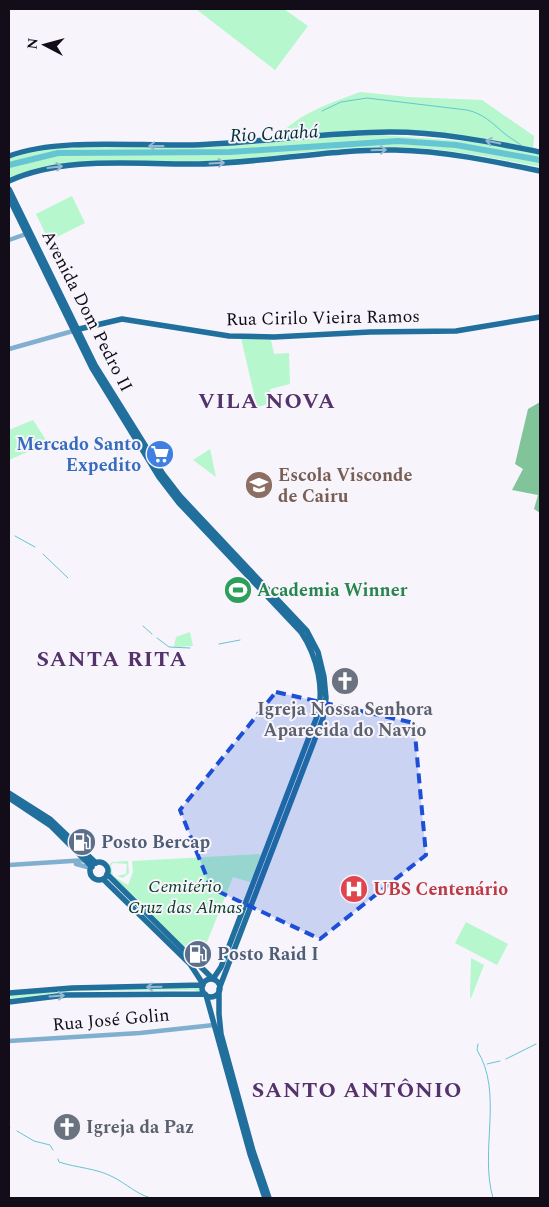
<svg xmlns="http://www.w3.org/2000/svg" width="549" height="1207" viewBox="0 0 549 1207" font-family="Spectral,serif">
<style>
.green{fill:#b6f7cd}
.forest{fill:#81c49a}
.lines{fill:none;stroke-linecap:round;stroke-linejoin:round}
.stream{stroke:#66c5d3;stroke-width:1}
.river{stroke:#66c5d3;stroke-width:6}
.minor{stroke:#80afcf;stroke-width:4.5}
.major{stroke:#206f9d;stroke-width:5.5}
.oneway{stroke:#96b8d1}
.marked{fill:#1d4ed8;fill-opacity:0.2;stroke:#1d4ed8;stroke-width:4;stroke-dasharray:10 6;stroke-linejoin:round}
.labels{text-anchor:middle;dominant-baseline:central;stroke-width:4;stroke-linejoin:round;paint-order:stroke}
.street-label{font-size:18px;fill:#120d18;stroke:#f7f4fb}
.shop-label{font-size:18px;font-weight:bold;fill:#366cbe;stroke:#f7f4fb;text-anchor:end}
.education-label{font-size:18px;font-weight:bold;fill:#785e54;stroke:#f7f4fb;text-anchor:start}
.leisure-label{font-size:18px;font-weight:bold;fill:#27864d;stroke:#f7f4fb;text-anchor:start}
.worship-label{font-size:18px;font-weight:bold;fill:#5b616d;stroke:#f7f4fb}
.service-label{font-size:18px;font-weight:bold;fill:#4e5e75;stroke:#f7f4fb;text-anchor:start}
.park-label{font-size:18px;font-style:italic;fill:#033b20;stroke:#f7f4fb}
.health-label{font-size:18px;font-weight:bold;fill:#be3a42;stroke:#f7f4fb;text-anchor:start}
.water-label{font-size:19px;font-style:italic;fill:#013137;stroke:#f7f4fb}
.district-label{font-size:22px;font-weight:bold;letter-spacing:1px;fill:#54326b;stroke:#f7f4fb}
</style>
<rect width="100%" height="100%" fill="#f7f4fb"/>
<!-- green -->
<path class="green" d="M 196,9 L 284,9 L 308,26 L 275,70 Z
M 360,92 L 408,97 L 482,100 L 534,136 L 533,151 L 412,132 L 274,141 C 296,114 328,104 360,92 Z
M 381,135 L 477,142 L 540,154 L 540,167 C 488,157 436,146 382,147 C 316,148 251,161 185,162 C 126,163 65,154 9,178 L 9,159 C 70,138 142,149 206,147 C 264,145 323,136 381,135 Z
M 72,196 L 85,223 L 49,241 L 36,214 Z
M 241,338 L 271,340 L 274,354 L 289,353 L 290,384 L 270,389 L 273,403 L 257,407 Z
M 33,420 L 48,443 L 9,460 L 9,430 Z
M 210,449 L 216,477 L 193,460 Z
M 190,632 L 193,646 L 174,647 L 176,637 Z
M 259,854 L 261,856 L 250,882 L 233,877 L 205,947 L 196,943 L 182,947 L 138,903 L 132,891 L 137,903 L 111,875 L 109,865 L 112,862 L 128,861 L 129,873 L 123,878 L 117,876 L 126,874 L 127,864 L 113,863 L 111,865 L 113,876 L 128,885 L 133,872 L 132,861 Z
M 466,922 L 508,944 L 497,965 L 455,943 Z
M 471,958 L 484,965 L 471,998 L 470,997 Z
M 200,987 L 201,993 L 194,990 L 73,991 L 9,999 L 9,995 L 70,989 Z"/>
<!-- forest -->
<path class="forest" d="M 540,402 L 540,513 L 534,509 L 538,495 L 512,490 L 523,469 L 515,464 L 528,409 Z"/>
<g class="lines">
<!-- stream -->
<path class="stream" d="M 322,111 L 341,102 L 367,98 L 467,110 C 484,114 492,123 505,134 C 510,138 516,141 522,146
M 15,536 L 35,547
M 43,554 L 68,578
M 143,626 L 152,634
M 157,638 L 169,647 L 190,648
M 219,644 L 240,640
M 478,1044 L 477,1050 C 504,1093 479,1151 493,1198
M 506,1059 L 536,1044
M 487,1064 L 500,1061
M 9,1126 L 10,1127
M 17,1131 L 34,1141 L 50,1145 L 53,1150
M 58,1159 L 59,1162 C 77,1168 96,1168 113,1177 C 127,1184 136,1194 151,1198"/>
<!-- river -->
<path class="river" d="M 9,165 L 58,153 L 230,152 L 398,141 L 456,145 L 540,160"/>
<!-- minor -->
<path class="minor" d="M 9,240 L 26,234
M 9,349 L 73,331
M 76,864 L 91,868
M 9,865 L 87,860
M 9,1041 L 140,1033 L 214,1025"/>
<!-- major -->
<path class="major" d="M 9,156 C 57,138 134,146 186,145 C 254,144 322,132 390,132 C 442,132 490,142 540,152
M 9,181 C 67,155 136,165 199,164 C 264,163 329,149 395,150 C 444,151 492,161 540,171
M 9,189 L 95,365 L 163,474 L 180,496 L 307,631 L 318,652 L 324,677 L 326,698 L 323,718 L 219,989 L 219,1014 L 221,1034 L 253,1151 L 269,1198
M 9,198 L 92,368 L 159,477 L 179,503 L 301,632 C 317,656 326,691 316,719 L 221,967 L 213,979 L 107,874
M 75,330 L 122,319 L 229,336 L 274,337 L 370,332 L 456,331 L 540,317
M 9,793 L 50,819 L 96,863
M 9,798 L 51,826 L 92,867
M90 871a9 9 0 1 1 18 0a9 9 0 1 1-18 0Z
M 103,879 L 190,964 L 203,984
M202 988a9 9 0 1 1 18 0a9 9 0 1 1-18 0Z
M 9,993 L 72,988 L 203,985
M 206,995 L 250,1154 L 265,1198
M 9,1002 L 66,995 L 205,994"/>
</g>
<!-- one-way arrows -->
<defs><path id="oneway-shaft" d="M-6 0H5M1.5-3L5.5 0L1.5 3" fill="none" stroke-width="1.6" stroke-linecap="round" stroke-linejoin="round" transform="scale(1.25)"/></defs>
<g class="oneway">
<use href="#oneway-shaft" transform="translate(493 142) rotate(-169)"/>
<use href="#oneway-shaft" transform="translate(156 146) rotate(180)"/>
<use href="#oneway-shaft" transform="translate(379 150) rotate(-2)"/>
<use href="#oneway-shaft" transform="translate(217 163) rotate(-3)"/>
<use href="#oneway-shaft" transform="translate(55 167) rotate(-7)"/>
<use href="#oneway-shaft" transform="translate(154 987) rotate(179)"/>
<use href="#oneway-shaft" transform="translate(57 996) rotate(-4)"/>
</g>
<!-- marked area -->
<path class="marked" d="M 276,692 L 414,723 L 426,855 L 320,939 L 211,888 L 180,810 Z"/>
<!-- icons -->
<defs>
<symbol id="supermarket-disc" viewBox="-11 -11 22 22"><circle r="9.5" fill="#3f7fe0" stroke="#f7f4fb"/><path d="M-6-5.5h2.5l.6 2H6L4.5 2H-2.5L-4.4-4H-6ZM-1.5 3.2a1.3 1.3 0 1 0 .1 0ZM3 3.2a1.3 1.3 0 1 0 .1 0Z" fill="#fff"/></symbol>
<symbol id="school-disc" viewBox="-11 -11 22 22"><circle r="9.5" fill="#8d6e63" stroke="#f7f4fb"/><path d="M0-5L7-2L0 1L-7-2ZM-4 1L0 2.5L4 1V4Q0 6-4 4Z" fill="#fff"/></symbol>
<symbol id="stadium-disc" viewBox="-11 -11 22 22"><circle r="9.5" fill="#2e9e5b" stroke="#f7f4fb"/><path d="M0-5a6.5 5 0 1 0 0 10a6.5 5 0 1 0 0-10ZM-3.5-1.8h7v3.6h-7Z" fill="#fff"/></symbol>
<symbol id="church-disc" viewBox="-11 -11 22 22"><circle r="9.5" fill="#6b7280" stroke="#f7f4fb"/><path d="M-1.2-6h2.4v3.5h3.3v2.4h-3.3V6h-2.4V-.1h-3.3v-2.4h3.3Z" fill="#fff"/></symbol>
<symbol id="fuel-disc" viewBox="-11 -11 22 22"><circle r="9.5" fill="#5c6f8a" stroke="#f7f4fb"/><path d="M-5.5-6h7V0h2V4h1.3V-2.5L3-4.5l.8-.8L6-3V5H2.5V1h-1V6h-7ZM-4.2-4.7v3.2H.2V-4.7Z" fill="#fff"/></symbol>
<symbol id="hospital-disc" viewBox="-11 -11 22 22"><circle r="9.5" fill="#e0444e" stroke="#f7f4fb"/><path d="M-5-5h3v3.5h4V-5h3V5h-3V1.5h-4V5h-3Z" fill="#fff"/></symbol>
</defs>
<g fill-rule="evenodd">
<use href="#supermarket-disc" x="144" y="438" width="32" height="32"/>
<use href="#school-disc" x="243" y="469" width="32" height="32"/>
<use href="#stadium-disc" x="222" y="574" width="32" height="32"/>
<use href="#church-disc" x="329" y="665" width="32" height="32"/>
<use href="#fuel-disc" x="66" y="826" width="32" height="32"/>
<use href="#hospital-disc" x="338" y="873" width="32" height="32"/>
<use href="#fuel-disc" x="182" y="938" width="32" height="32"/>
<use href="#church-disc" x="51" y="1111" width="32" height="32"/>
</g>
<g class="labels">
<!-- street labels -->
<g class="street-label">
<text transform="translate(87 311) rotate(63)">Avenida Dom Pedro II</text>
<text transform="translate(323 318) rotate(-1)">Rua Cirilo Vieira Ramos</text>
<text transform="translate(111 1020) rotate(-5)">Rua José Golin</text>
</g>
<!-- shop labels -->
<g class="shop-label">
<text x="141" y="444">Mercado Santo<tspan x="141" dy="21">Expedito</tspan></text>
</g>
<!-- education labels -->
<g class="education-label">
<text x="278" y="475">Escola Visconde<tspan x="278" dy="21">de Cairu</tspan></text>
</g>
<!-- leisure labels -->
<g class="leisure-label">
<text x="257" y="590">Academia Winner</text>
</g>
<!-- worship labels -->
<g class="worship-label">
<text x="345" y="709">Igreja Nossa Senhora<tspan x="345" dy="21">Aparecida do Navio</tspan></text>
<text x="86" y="1127" text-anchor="start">Igreja da Paz</text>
</g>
<!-- service labels -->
<g class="service-label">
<text x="101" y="842">Posto Bercap</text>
<text x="217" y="954">Posto Raid I</text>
</g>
<!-- park labels -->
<g class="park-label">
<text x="185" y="886">Cemitério<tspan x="185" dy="21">Cruz das Almas</tspan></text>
</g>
<!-- health labels -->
<g class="health-label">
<text x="373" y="889">UBS Centenário</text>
</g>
<!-- water labels -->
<g class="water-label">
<text transform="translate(274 134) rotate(-3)">Rio Carahá</text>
</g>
<!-- district labels -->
<g class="district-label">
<text x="267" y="401">VILA NOVA</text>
<text x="112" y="659">SANTA RITA</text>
<text x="357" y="1090">SANTO ANTÔNIO</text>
</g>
</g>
<!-- border -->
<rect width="549" height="1207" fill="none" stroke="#120d18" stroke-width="20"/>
<!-- north arrow -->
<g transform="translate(45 45) rotate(276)" stroke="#f7f4fb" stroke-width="4" paint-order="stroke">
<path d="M0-4L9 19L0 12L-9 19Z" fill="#120d18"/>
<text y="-8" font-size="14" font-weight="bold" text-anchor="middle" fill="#120d18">N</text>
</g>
</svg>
